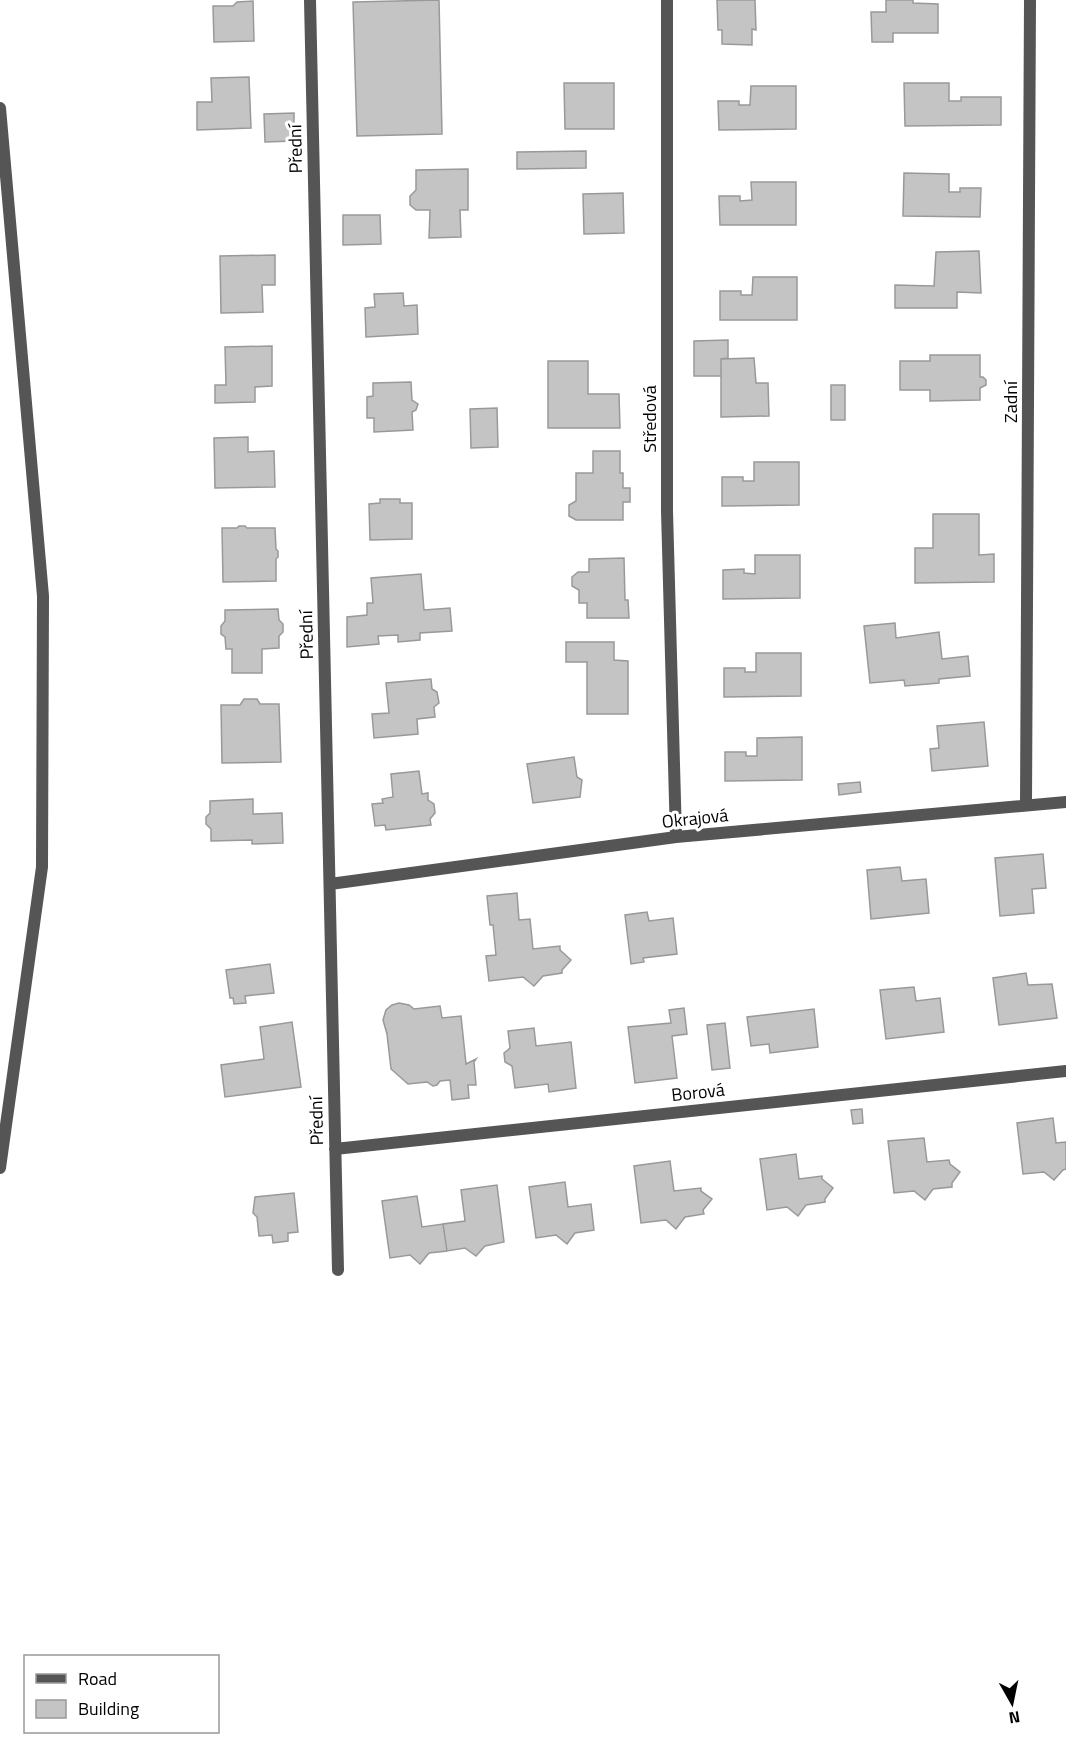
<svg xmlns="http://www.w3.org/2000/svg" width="1066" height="1757" viewBox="0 0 1066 1757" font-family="'Titillium Web',sans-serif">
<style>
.building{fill:#c4c4c4;stroke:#999;stroke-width:1.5}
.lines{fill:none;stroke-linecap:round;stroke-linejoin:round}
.minor{stroke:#555;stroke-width:12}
.tertiary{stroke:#555;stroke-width:12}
.labels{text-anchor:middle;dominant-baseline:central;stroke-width:6;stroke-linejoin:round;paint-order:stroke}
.street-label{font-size:18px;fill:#000;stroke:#fff}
</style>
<rect width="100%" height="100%" fill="#fff"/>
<!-- building -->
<path class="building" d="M 439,0 L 442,134 L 357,136 L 353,2 Z
M 717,0 L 755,0 L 756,30 L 752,29 L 752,45 L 722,44 L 722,30 L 718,30 Z
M 886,0 L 913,0 L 913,3 L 938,4 L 938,33 L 893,33 L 893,42 L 872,42 L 871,12 L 886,12 Z
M 253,1 L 254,41 L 214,42 L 213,6 L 233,6 L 237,2 Z
M 249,77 L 251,128 L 197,130 L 197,102 L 212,102 L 211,78 Z
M 564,83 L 614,83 L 614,129 L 565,129 Z
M 904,83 L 949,83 L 949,101 L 961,101 L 961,97 L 1001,97 L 1001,125 L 905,126 Z
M 751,86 L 796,86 L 796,129 L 719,130 L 718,101 L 739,101 L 739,105 L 750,105 Z
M 294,113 L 294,141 L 265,142 L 264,114 Z
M 586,151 L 586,168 L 517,169 L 517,152 Z
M 468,169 L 468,210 L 460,210 L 461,237 L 429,238 L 430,210 L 416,210 L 410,205 L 410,196 L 416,190 L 416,170 Z
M 904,173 L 949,174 L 949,192 L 960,192 L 960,188 L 981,188 L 980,217 L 903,216 Z
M 751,182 L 796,182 L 796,225 L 720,225 L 719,196 L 740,196 L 740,201 L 752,200 Z
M 623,193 L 624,233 L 584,234 L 583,194 Z
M 343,215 L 380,215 L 381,244 L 343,245 Z
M 979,251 L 981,293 L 957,292 L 957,308 L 895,308 L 895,285 L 934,286 L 936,252 Z
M 275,255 L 275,285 L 262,285 L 263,312 L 221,313 L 220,256 Z
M 753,277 L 797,277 L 797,320 L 720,320 L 720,291 L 741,291 L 741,295 L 752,295 Z
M 403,293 L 404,306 L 417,305 L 418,334 L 366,337 L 365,308 L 375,307 L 374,294 Z
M 728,340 L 728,358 L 721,359 L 721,376 L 694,376 L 694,341 Z
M 272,346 L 272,386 L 255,387 L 255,402 L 215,403 L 215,385 L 226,385 L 225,347 Z
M 930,355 L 980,355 L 980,377 L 983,377 L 986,380 L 986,385 L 980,388 L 980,400 L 930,401 L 930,390 L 900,390 L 900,361 L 930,361 Z
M 754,358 L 756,383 L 768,383 L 769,416 L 721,417 L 721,359 Z
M 548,361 L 588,361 L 588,394 L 619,394 L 620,428 L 548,428 Z
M 411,382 L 412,400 L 418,404 L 416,410 L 412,412 L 413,430 L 374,432 L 374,418 L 367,418 L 367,397 L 373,396 L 373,383 Z
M 831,385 L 845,385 L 845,420 L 831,420 Z
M 497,408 L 498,447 L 471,448 L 470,409 Z
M 248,437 L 248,452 L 274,451 L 275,487 L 215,488 L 214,438 Z
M 593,451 L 620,451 L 620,473 L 623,473 L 623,488 L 630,488 L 630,502 L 623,502 L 623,520 L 576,520 L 569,516 L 569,505 L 576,501 L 576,473 L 593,473 Z
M 754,462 L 799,462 L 799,505 L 722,506 L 722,477 L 743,477 L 743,481 L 754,481 Z
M 380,499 L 400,499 L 400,503 L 412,503 L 412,539 L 370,540 L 369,504 L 380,503 Z
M 933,514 L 979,514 L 979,555 L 994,554 L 994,582 L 915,583 L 915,548 L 933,548 Z
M 239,526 L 245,526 L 247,528 L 275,528 L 276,549 L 278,551 L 278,557 L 276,559 L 276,581 L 223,582 L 222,528 L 237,528 Z
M 755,555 L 800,555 L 800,598 L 723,599 L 723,570 L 744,569 L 744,573 L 755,574 Z
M 624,558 L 625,600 L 628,600 L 629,618 L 587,618 L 587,603 L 579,603 L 579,590 L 572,586 L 572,577 L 578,572 L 589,572 L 589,559 Z
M 421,574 L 424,610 L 450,608 L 452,631 L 420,633 L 420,640 L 398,642 L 398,635 L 378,636 L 379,644 L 347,647 L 347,617 L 367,615 L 367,603 L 373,603 L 371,578 Z
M 278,609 L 279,620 L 283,624 L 283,632 L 279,636 L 279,648 L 262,649 L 262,673 L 232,673 L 232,649 L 226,649 L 225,637 L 221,634 L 221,626 L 225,621 L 225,610 Z
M 895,623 L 896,638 L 939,632 L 942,659 L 968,656 L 970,676 L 939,679 L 939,683 L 905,686 L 904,680 L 870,683 L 864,626 Z
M 566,642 L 614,642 L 614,660 L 628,661 L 628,714 L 587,714 L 587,662 L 566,662 Z
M 756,653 L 801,653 L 801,696 L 724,697 L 724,668 L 745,668 L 745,672 L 756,672 Z
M 431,679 L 432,689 L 437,692 L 439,703 L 434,707 L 435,717 L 417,719 L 418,734 L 374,738 L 372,714 L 389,713 L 386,683 Z
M 244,699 L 257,699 L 260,704 L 279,704 L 281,762 L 222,763 L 221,705 L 240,705 Z
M 984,722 L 988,766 L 932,771 L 930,749 L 939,748 L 937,726 Z
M 802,737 L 802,780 L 725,781 L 725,752 L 746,752 L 746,756 L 757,756 L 757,738 Z
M 574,757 L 577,777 L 582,780 L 580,797 L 533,803 L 527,764 Z
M 419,771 L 422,794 L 428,793 L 428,800 L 434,804 L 435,813 L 430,819 L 431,825 L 386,830 L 385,825 L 375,826 L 372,804 L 383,803 L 382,799 L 393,797 L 391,774 Z
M 860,782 L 861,792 L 839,795 L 838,784 Z
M 253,799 L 253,814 L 282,813 L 283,843 L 252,844 L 252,840 L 211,841 L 211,829 L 206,824 L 206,817 L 210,813 L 210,801 Z
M 1043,854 L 1046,888 L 1032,889 L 1034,913 L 1000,916 L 995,858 Z
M 900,867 L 902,881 L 926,879 L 929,913 L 871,919 L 867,870 Z
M 517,893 L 519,920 L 530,919 L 533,949 L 560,946 L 560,950 L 571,960 L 562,970 L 562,973 L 543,976 L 534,986 L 523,977 L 489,981 L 486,956 L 496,955 L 493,925 L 490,925 L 487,896 Z
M 647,912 L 649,921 L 673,918 L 677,954 L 643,958 L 644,962 L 631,964 L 625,915 Z
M 270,964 L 274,993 L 245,996 L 246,1003 L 234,1004 L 233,998 L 230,998 L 226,970 Z
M 1026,973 L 1028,985 L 1052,984 L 1057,1018 L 999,1025 L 993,978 Z
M 914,987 L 916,1001 L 940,998 L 944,1032 L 886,1039 L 880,990 Z
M 399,1003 L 409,1005 L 414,1009 L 440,1006 L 442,1018 L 461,1016 L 466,1064 L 476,1059 L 474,1062 L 476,1085 L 468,1085 L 469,1098 L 452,1100 L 450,1080 L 440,1081 L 437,1085 L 433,1086 L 427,1082 L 408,1084 L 391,1069 L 387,1034 L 383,1020 L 386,1010 L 392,1005 Z
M 684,1008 L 687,1034 L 672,1036 L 677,1078 L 635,1083 L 628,1027 L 671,1023 L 669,1010 Z
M 814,1009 L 818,1047 L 770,1053 L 769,1044 L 751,1046 L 747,1017 Z
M 292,1022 L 301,1087 L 225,1097 L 221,1065 L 264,1059 L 260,1027 Z
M 725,1023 L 730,1068 L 712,1070 L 707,1025 Z
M 534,1028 L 536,1046 L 571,1042 L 576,1088 L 549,1092 L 548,1084 L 515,1088 L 512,1066 L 505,1062 L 504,1053 L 510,1048 L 508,1031 Z
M 862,1109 L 863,1123 L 853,1124 L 851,1110 Z
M 1053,1118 L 1056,1143 L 1066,1142 L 1066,1169 L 1063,1170 L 1054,1180 L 1044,1172 L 1023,1174 L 1017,1123 Z
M 924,1138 L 927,1162 L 949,1160 L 950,1164 L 960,1172 L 952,1183 L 952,1187 L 933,1189 L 925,1200 L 914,1191 L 894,1193 L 888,1141 Z
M 796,1154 L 799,1179 L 822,1176 L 822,1179 L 833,1188 L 825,1199 L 825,1202 L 806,1205 L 798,1216 L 787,1207 L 767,1210 L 760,1159 Z
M 670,1161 L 674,1191 L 701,1188 L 701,1191 L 712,1199 L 703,1210 L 704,1214 L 685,1217 L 676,1229 L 666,1220 L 641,1223 L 634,1166 Z
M 565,1182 L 568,1207 L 591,1204 L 594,1230 L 575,1233 L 567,1244 L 556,1235 L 536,1238 L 529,1187 Z
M 497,1185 L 504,1242 L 485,1246 L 476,1256 L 465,1248 L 447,1251 L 443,1224 L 465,1221 L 461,1190 Z
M 294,1193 L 298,1232 L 288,1233 L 288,1241 L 273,1243 L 272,1235 L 259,1236 L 257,1217 L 253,1213 L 255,1197 Z
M 417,1196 L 422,1227 L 443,1224 L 447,1251 L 429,1253 L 420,1264 L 410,1255 L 390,1258 L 382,1201 Z"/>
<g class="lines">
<!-- minor -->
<path class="minor" d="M 310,0 L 338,1270
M 667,0 L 667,511 L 676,837
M 1026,804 L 1030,0
M 330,884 L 676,837 L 1066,802
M 335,1149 L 1066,1071"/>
<!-- tertiary -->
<path class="tertiary" d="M 0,108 L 43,596 L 42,867 L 0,1168"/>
</g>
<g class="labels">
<!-- street labels -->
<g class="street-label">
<text transform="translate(295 149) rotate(-91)">Přední</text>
<text transform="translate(1010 402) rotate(-90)">Zadní</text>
<text transform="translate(649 419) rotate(-90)">Středová</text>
<text transform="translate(306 635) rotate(-91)">Přední</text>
<text transform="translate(695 818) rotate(-6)">Okrajová</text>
<text transform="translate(698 1092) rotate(-6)">Borová</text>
<text transform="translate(316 1121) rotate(-91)">Přední</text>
</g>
</g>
<!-- legend -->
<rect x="24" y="1655" width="195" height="78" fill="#ffffff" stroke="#999999" stroke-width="1.5"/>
<rect x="36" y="1674" width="30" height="9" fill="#555555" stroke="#999999" stroke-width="1.5"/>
<text x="78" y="1685" font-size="18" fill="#000000">Road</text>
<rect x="36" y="1700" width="30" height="18" fill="#c4c4c4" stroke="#999999" stroke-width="1.5"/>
<text x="78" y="1715" font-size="18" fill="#000000">Building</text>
<!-- north arrow -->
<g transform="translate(1012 1703) rotate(171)" stroke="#ffffff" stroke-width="4.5" paint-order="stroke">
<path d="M0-4.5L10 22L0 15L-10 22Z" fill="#000000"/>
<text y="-9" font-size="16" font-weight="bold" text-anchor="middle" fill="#000000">N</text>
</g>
</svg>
